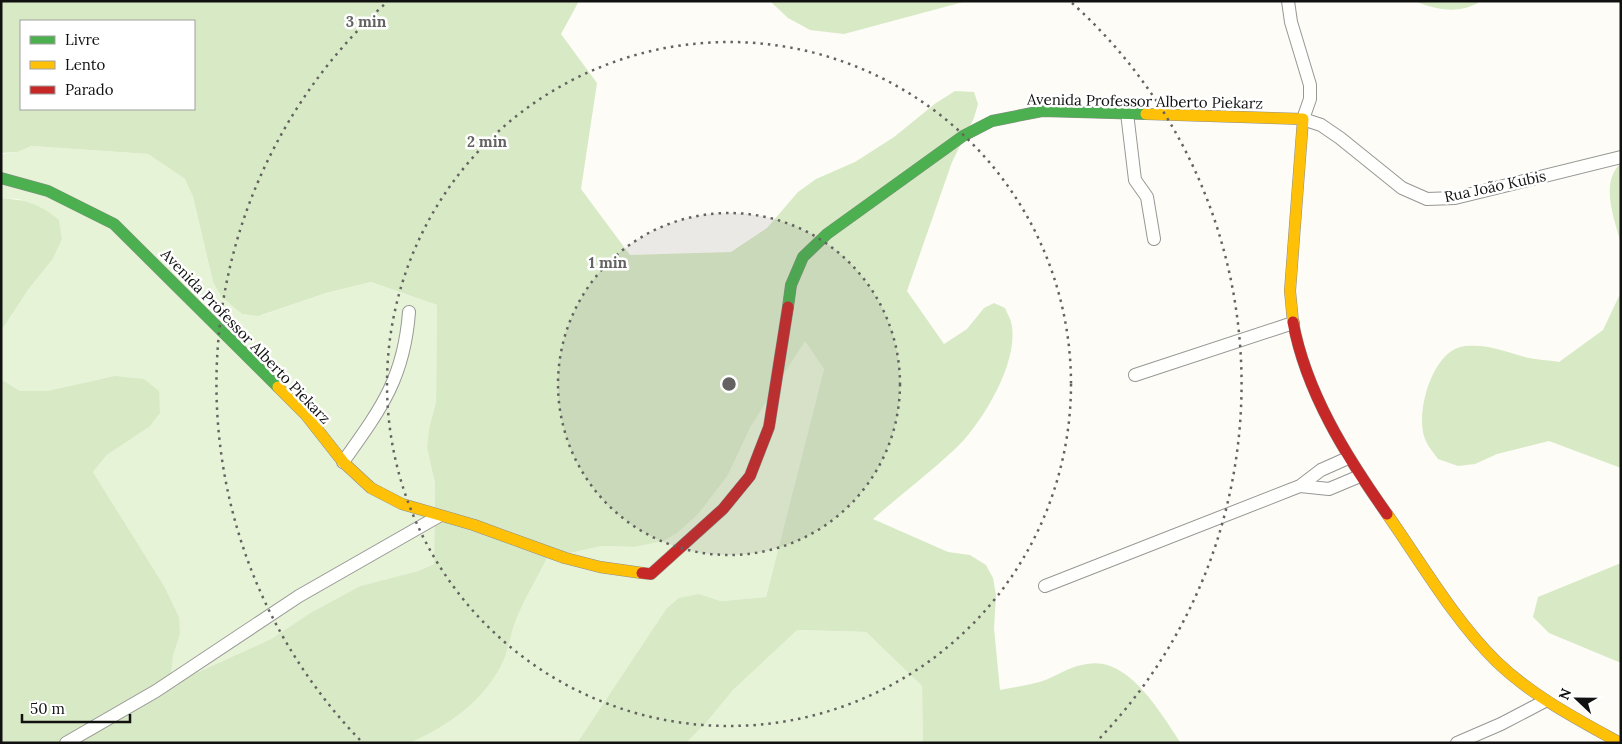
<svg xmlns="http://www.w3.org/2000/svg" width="1622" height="744" viewBox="0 0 1622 744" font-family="Lora,serif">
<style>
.green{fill:#e7f3d7}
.forest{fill:#d8eac5;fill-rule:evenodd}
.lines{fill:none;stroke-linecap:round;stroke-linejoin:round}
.street-casing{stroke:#979795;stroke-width:14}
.fast-casing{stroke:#8e8d8b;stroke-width:12}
.slow-casing{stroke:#8e8d8b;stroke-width:12}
.jam-casing{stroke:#8e8d8b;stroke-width:12}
.street{stroke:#fffffe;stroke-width:12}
.fast{stroke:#4caf50;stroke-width:11}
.slow{stroke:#ffc107;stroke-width:11}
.jam{stroke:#c62828;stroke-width:11}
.ring{fill:none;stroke:#646362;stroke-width:2.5;stroke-dasharray:2.5 5}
.labels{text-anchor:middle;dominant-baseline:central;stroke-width:5;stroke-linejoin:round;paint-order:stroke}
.street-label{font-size:15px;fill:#111;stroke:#fff}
.centre{fill:#646362;stroke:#fff;stroke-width:2.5}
.ring-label{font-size:15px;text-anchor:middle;font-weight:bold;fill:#646362;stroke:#fff;stroke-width:5;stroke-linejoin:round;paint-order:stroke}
</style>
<rect width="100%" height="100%" fill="#fdfcf7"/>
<!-- green -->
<path class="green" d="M 31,146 L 148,154 L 185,179 L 193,197 L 213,282 L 242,314 L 260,316 L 326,293 L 371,282 L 437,305 L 436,402 L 429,428 L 427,448 L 435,484 L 434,564 L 418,571 L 360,586 L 310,613 L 271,639 L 170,685 L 173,656 L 180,634 L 163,584 L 93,472 L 107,455 L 149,427 L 114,376 L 47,391 L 20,391 L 1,379 L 1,331 L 28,290 L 52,260 L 19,199 L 1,198 L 1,154 L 18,152 Z
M 805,340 L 824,369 L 766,597 L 721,601 L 699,594 L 666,609 L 577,743 L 410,743 C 448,726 483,702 502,664 C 509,650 510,634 516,620 C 524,599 537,579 547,558 L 602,546 L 634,547 L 728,475 L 751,426 Z
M 796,630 L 866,632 L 922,686 L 923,743 L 686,743 L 706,723 L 733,690 Z"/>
<!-- forest -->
<path class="forest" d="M 1,1 L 579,1 L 561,34 L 597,83 L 581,189 L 630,255 L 731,252 L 767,228 L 798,192 L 816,179 L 855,162 L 894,137 L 936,103 L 955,91 L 974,92 L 978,104 L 974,118 L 952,162 L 907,291 L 944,344 L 967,329 L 984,308 L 994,303 L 1005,308 C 1007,313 1010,318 1011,322 C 1021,360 981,426 954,450 C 928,474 899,496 873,519 L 948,552 L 970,555 L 986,565 L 993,578 L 996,595 L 994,628 L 1000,690 C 1015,687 1033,685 1048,679 C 1061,673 1072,666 1087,664 C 1129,656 1161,714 1181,743 L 923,743 L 922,686 L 866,632 L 797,630 L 733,690 L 706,723 L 686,743 L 577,743 L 666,609 L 679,598 L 699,594 L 721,601 L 766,597 L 824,369 L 805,341 L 751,426 L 728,475 L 698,514 L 677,533 L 663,541 L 634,547 L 602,546 L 547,558 C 537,579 524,599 516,620 C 510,634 509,651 502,664 C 483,702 448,726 410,743 L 1,743 L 1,379 L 20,391 L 47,391 L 114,376 L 144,379 L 159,391 L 160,413 L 149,427 L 107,455 L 93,472 L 163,584 L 179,617 L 180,634 L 173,656 L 170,685 L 271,639 L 310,613 L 360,586 L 418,571 L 434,564 L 435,484 L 427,448 L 429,428 L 436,402 L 437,305 L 371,282 L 326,293 L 259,316 L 242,314 L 222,297 L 213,282 L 193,197 L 185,179 L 148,154 L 31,146 L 18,152 L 1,153 ZM 21,21 L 194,21 L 194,109 L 21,109 Z
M 770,1 L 967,1 L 844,34 L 810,30 L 788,18 Z
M 1414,1 L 1481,1 C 1459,15 1437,10 1414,1 Z
M 1621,163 L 1621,244 C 1615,220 1599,183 1621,163 Z
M 1,198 C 26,200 40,204 59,220 L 62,239 L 52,260 L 28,290 L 1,331 Z
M 1621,292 L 1621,468 L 1549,441 L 1497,454 L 1475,464 L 1458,466 L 1438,459 C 1433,452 1426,444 1424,436 C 1416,410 1433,349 1465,346 C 1489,344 1503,351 1525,357 C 1536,360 1548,360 1559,362 L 1603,330 Z
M 1621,563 L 1621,663 L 1549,633 L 1533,617 L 1538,597 Z"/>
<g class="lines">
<defs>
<path id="street" d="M 1288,1 L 1291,22 L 1310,85 L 1310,99 L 1303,119 L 1321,125 L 1340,138 L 1402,188 L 1427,199 L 1455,198 L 1621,157
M 1127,113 L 1135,180 L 1147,197 L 1154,239
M 1135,375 L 1293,323
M 343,462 C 380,410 404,379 409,312
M 1300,486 L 1329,489 L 1360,476
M 1045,586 L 1300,486 L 1321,470 L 1348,458
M 66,743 L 156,691 L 299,596 L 439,516
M 1457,743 L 1501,724 L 1545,701"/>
<path id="fast" d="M 1,178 L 48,191 L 114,224 L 278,387
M 788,307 L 791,285 L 803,257 L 827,234 L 963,136 L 992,121 L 1042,111 L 1146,114"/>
<path id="slow" d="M 1146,114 L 1303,119 L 1290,291 L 1293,322
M 278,387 L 306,415 L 343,462 L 371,488 L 402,504 L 474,525 L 565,558 L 600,567 L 642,573
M 1387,514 C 1420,561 1455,621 1496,661 C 1532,696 1577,719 1620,743"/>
<path id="jam" d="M 1293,322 C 1306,392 1346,456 1387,514
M 642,573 L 651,574 L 723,509 L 750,476 L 769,427 L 788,307"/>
</defs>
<!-- street casing -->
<use href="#street" class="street-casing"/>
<!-- fast casing -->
<use href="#fast" class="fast-casing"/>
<!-- slow casing -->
<use href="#slow" class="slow-casing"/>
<!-- jam casing -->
<use href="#jam" class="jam-casing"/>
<!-- street -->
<use href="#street" class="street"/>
<!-- fast -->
<use href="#fast" class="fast"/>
<!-- slow -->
<use href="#slow" class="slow"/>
<!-- jam -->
<use href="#jam" class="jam"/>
</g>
<!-- distance rings -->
<circle cx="729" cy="384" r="171" fill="#646362" fill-opacity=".12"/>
<g class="ring">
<circle cx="729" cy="384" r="171"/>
<circle cx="729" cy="384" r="342"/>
<path d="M360 740A513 513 0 0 1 386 3M1072 3A513 513 0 0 1 1098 740"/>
</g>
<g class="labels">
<!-- street labels -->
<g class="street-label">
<text transform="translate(1145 101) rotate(1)">Avenida Professor Alberto Piekarz</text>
<text transform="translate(1495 186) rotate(-12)">Rua João Kubis</text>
<text transform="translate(246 336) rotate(46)">Avenida Professor Alberto Piekarz</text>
</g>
</g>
<circle cx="729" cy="384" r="8" class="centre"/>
<g class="ring-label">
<text x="366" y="27">3 min</text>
<text x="487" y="147">2 min</text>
<text x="608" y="268">1 min</text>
</g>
<!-- border -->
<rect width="1622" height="744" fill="none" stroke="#111111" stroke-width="5"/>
<!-- legend -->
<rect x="20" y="20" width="175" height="90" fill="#ffffff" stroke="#a0a0a0"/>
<rect x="30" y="36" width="25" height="8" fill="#4caf50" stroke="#a0a0a0"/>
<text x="65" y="45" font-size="15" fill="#111111">Livre</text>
<rect x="30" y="61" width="25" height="8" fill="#ffc107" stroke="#a0a0a0"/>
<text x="65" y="70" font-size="15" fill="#111111">Lento</text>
<rect x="30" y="86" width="25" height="8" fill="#c62828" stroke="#a0a0a0"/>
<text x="65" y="95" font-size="15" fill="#111111">Parado</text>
<!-- north arrow -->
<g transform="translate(1577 699) rotate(292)" stroke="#ffffff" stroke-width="4" paint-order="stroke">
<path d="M0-4L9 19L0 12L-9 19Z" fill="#111111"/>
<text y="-8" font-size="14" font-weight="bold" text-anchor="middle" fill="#111111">N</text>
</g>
<!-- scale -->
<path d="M22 714v8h108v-8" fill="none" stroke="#111111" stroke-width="2.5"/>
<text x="30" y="714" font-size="15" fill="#111111" stroke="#ffffff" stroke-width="4" paint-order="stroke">50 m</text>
</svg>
